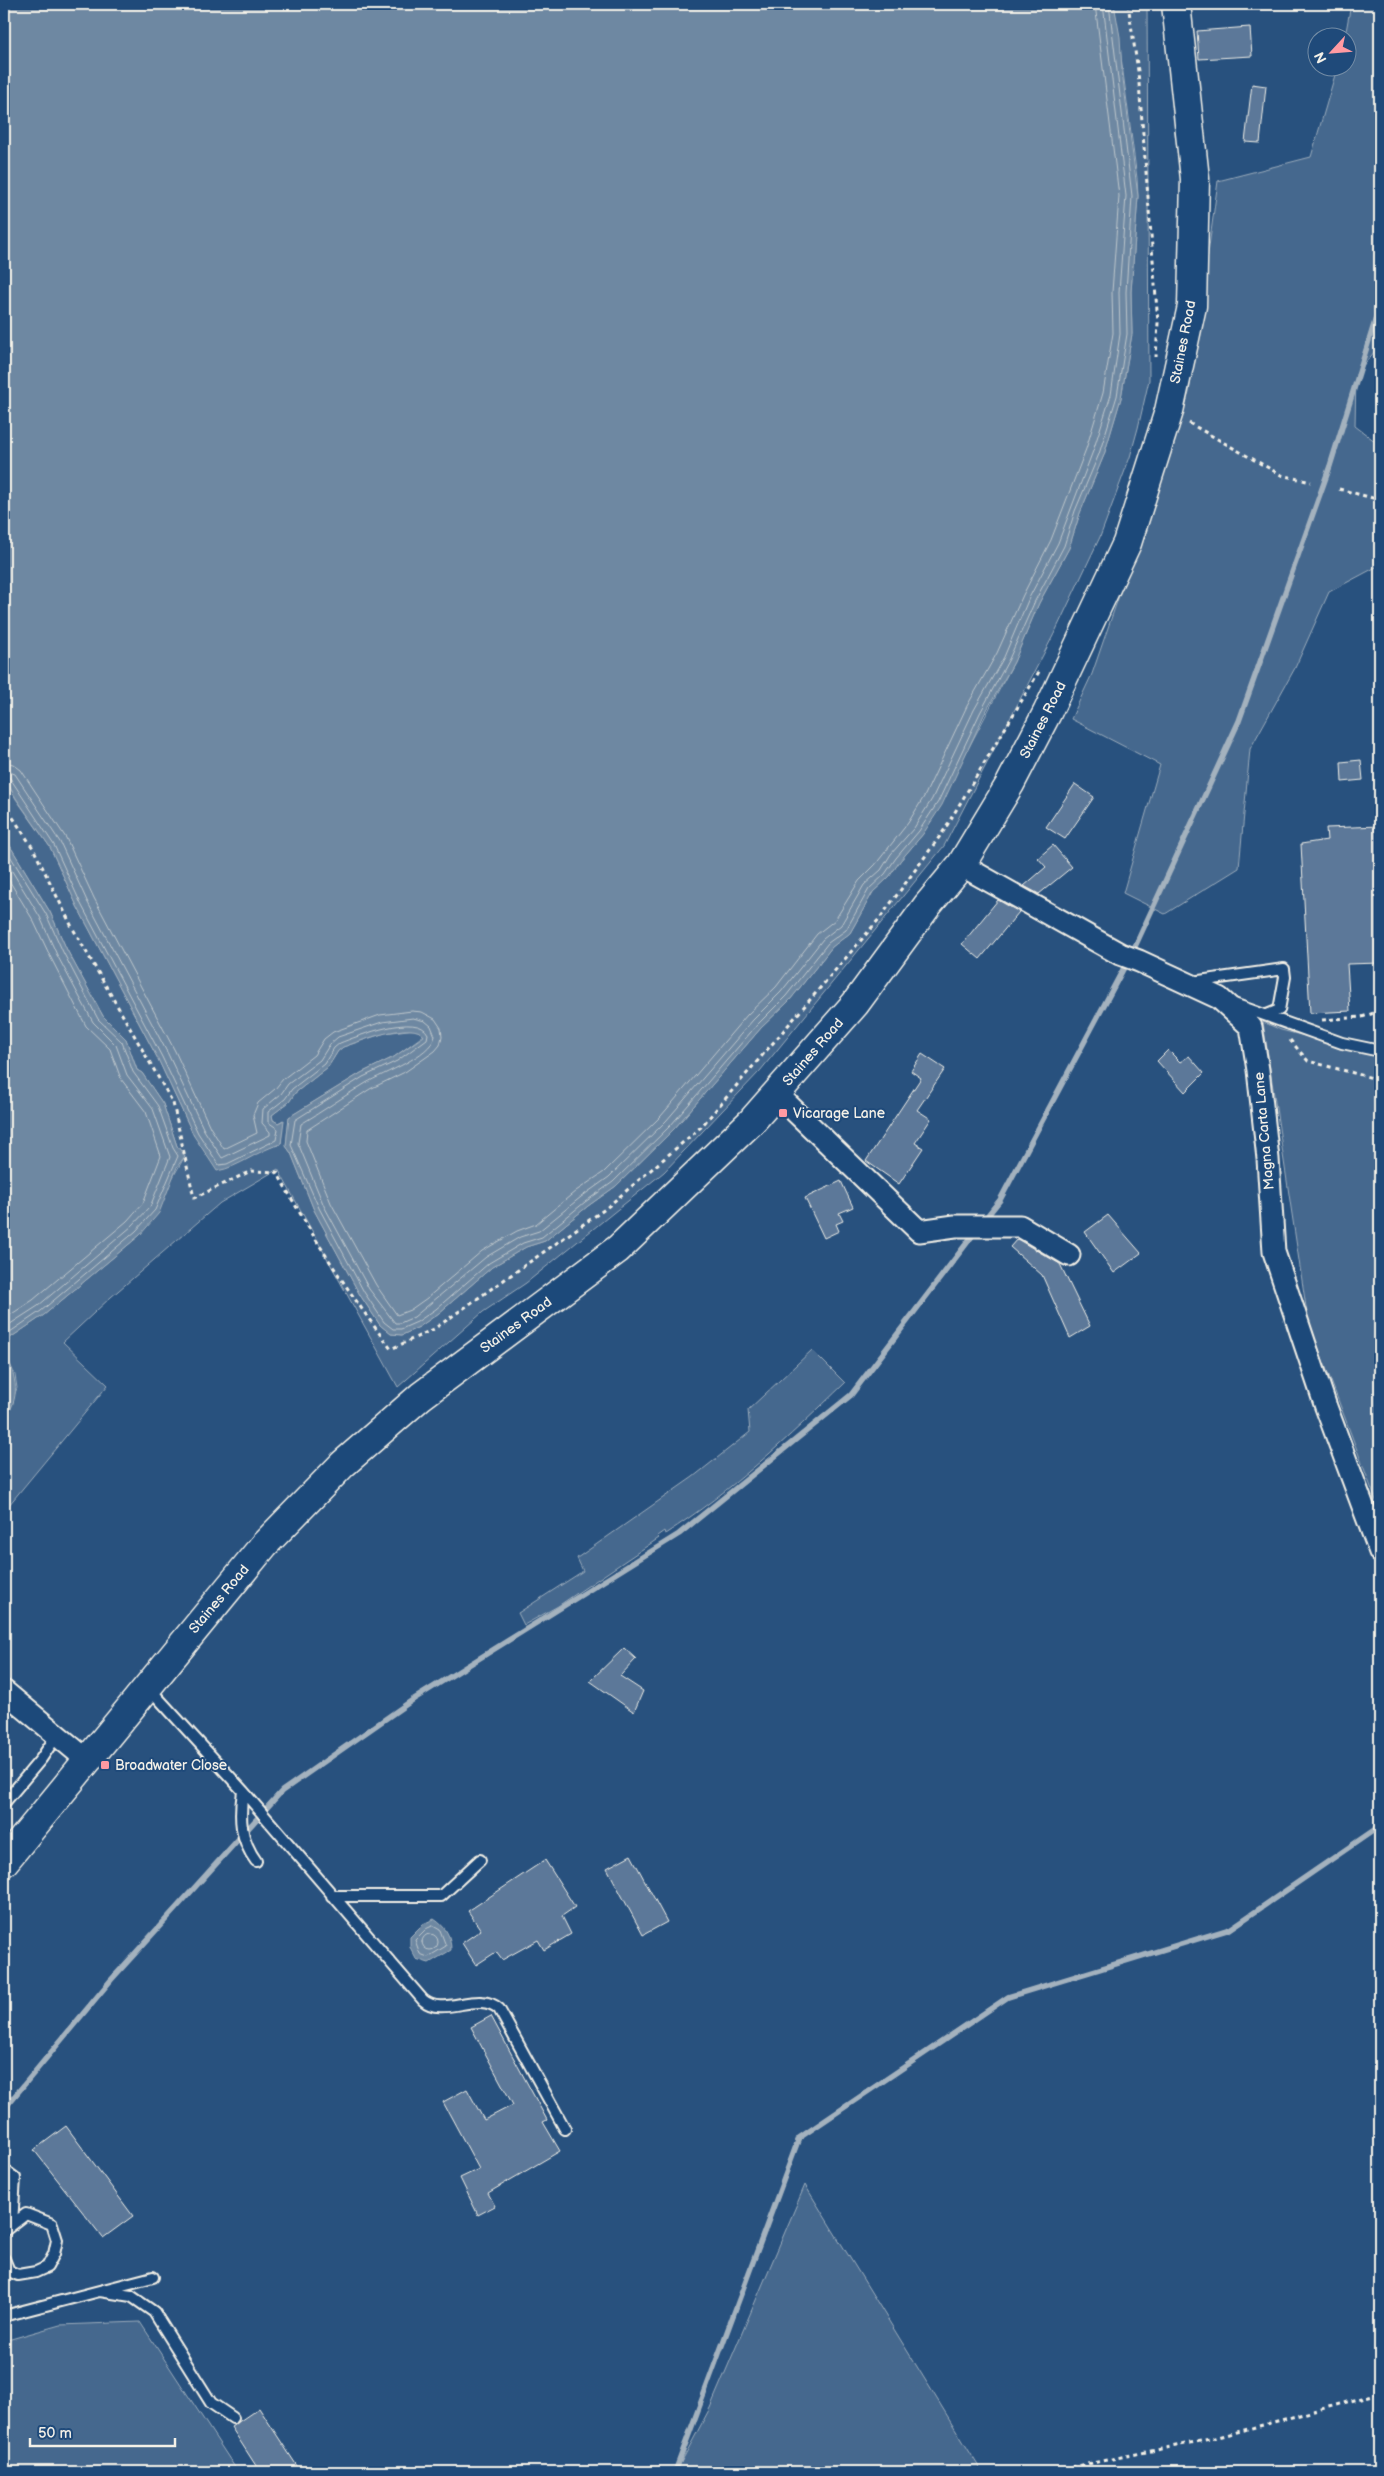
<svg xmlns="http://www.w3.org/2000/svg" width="1384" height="2476" viewBox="0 0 1384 2476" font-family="'Balsamiq Sans',sans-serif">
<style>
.green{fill:#45688e;stroke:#9cacbb}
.water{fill:#6e88a2;stroke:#a4b2be}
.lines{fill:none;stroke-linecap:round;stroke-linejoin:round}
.shore{stroke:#bec7cc;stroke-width:1}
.stream{stroke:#a4b2be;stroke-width:5.5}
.building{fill:#5b7899;stroke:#f4f1e8}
.service-casing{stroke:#f4f1e8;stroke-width:14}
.minor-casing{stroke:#f4f1e8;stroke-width:25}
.secondary-casing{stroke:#f4f1e8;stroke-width:31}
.path{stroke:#f4f1e8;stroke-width:3;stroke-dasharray:4 4;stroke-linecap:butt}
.service{stroke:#1f4a7a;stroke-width:10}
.minor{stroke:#1f4a7a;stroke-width:21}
.secondary{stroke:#1f4a7a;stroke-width:28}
.poi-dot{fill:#ff9aa2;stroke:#1f4a7a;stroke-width:2}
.labels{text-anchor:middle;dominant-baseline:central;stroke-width:4;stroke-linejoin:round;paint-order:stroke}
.street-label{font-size:14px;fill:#f4f1e8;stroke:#1f4a7a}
.poi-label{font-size:14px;fill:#f4f1e8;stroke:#1f4a7a;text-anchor:start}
</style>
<rect width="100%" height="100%" fill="#28517e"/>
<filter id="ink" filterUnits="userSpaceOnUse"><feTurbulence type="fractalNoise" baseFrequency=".02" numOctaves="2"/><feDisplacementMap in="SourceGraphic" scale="10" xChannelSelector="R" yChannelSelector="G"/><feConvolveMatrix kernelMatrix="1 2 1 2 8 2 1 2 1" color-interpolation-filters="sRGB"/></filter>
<g filter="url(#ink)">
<!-- green -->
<path class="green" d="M 1114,4 L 1147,4 L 1149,380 L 1138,428 L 1130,457 L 1100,537 L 1056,630 L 944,846 L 760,1071 L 664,1172 L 526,1283 L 483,1312 L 398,1387 L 278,1169 L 220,1203 L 111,1297 L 63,1342 L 108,1385 L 4,1511 L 4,1422 L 17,1388 L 15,1375 L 5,1353 L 10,1338 L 44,1315 L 140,1235 L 185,1156 L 177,1146 L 163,1104 L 142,1073 L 137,1070 L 126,1039 L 103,1016 L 67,950 L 50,912 L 4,836 L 4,777 L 16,799 L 50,847 L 77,906 L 158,1059 L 194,1136 L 271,1147 L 281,1144 L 283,1120 L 278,1123 L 273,1120 L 272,1115 L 289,1102 L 295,1093 L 328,1067 L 338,1051 L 343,1047 L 385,1033 L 415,1029 L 424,1035 L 394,1057 L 361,1073 L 289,1117 L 286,1146 L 291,1153 L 314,1210 L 360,1295 L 380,1325 L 391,1334 L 402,1335 L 419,1327 L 439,1313 L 492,1267 L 526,1247 L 545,1241 L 588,1206 L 616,1186 L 674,1129 L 761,1028 L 790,1000 L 832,947 L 850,933 L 873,892 L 889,877 L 900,861 L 923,834 L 1014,662 L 1039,603 L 1069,548 L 1080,513 L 1104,455 L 1121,398 L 1132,334 L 1131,292 L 1138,196 L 1137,178 Z
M 1351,4 L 1380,4 L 1380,345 L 1356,374 L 1355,426 L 1380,445 L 1380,565 L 1329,592 L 1295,668 L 1250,749 L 1239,868 L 1165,914 L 1123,893 L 1160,765 L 1071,719 L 1092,674 L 1189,393 L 1218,181 L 1311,157 L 1337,68 L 1346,68 L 1345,37 Z
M 1263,1022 L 1281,1030 L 1380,1055 L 1380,1511 L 1308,1320 Z
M 812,1350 L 845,1383 C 788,1438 733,1490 665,1534 L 664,1531 L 657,1536 L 659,1538 L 558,1606 L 524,1625 L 518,1613 L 583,1571 L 577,1558 L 693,1477 L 750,1432 L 748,1410 Z
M 805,2185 L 982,2472 L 676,2472 L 710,2408 Z
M 140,2322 L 238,2472 L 4,2472 L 4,2341 L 60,2325 Z"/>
<!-- water -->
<path class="water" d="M 4,4 L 1114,4 L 1120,37 L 1122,71 L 1138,196 L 1131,292 L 1132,334 L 1121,398 L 1104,455 L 1080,513 L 1069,548 L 1039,603 L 1014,662 L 984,715 L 942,805 L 923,834 L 900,861 L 889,877 L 873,892 L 850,933 L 832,947 L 790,1000 L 761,1028 L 674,1129 L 616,1186 L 588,1206 L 545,1241 L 526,1247 L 492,1267 L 439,1313 L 419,1327 L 402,1335 L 391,1334 L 380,1325 L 360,1295 L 314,1210 L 291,1153 L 286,1146 L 289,1117 L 361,1073 L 394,1057 L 424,1036 C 414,1019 358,1042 343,1047 L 338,1051 L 328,1067 L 295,1093 L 289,1102 L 272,1115 L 273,1120 L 278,1123 L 284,1120 L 281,1144 C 258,1150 240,1167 217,1171 L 194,1136 L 158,1059 L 77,906 L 50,847 L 16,798 L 4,777 Z
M 4,836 L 50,912 L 67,950 L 103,1016 L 126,1039 L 137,1070 L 142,1073 L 163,1104 L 177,1146 L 185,1156 L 177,1167 L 159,1213 L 140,1235 L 44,1315 L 10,1338 L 5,1353 C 17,1381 21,1394 4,1422 Z
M 434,1919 C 446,1927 451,1936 451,1950 L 429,1963 L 416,1959 L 410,1947 L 410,1937 L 423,1924 Z"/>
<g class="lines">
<!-- shore -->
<path class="shore" d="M 4,762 L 13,764 L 21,770 L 66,838 L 94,898 L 175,1051 L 210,1127 L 224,1149 L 257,1133 L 253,1115 L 258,1103 L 275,1089 L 283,1079 L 314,1055 L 324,1039 L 333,1032 L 380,1015 L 412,1011 L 422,1012 L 435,1019 L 441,1028 L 442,1036 L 440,1045 L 435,1051 L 405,1072 L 370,1089 L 307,1130 L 306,1141 L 331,1203 L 376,1285 L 397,1315 L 410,1310 L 427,1298 L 482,1251 L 517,1231 L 536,1224 L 576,1191 L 604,1172 L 661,1116 L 747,1015 L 776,987 L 817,934 L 835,920 L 859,881 L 875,865 L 908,823 L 925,795 L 967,706 L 997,653 L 1023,595 L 1051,540 L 1086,449 L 1103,393 L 1113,333 L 1112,292 L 1119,196 L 1095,4
M 4,770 L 15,774 L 60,842 L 87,901 L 168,1054 L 204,1130 L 222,1158 L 270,1135 L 270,1132 L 262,1123 L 263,1109 L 281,1094 L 288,1084 L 320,1060 L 330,1044 L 338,1037 L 382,1022 L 413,1018 L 425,1021 L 431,1026 L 435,1036 C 431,1056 383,1073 366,1083 C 344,1096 323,1111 301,1124 L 298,1143 L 324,1206 L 369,1289 L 395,1323 L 400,1323 L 414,1317 L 486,1257 L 520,1237 L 539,1231 L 581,1197 L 609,1177 L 666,1121 L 753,1020 L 781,992 L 823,939 L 841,925 L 864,885 L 881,870 L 891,854 L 914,828 L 932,799 L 974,710 L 1004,657 L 1029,598 L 1058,543 L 1093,451 L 1111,395 L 1120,334 L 1119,292 L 1126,196 L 1103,4
M 4,776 L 10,778 L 54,845 L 81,904 L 162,1057 L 198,1133 L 219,1165 L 227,1164 L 276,1140 L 278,1129 L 268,1122 L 268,1112 L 285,1099 L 292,1089 L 324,1064 L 334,1048 L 340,1043 C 358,1036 418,1012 428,1034 L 427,1039 L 397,1061 L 363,1077 L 295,1120 L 291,1145 L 319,1208 L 364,1292 L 384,1322 L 393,1329 L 401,1329 L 417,1322 L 436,1309 L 489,1263 L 523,1243 L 542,1237 L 585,1202 L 613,1182 L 671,1125 L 757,1025 L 786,996 L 828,943 L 846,930 L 869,889 L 885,874 L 896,858 L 919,831 L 938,802 L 980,713 L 1009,659 L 1035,601 L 1064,546 L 1075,511 L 1099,454 L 1117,396 L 1127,334 L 1126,292 L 1132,196 L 1109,4
M 4,846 L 46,914 L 63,952 L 98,1019 L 122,1042 L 133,1072 L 158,1106 L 173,1148 L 178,1156 L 155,1210 L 136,1231 L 41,1311 L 7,1334 L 4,1340
M 4,858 L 40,917 L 57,955 L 93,1022 L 116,1045 L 127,1075 L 153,1109 L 170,1157 L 150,1207 L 132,1226 L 38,1306 L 4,1328
M 4,872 L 33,920 L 51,958 L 86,1026 L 110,1049 L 121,1079 L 146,1112 L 161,1156 L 143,1203 L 127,1221 L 33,1300 L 4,1319
M 433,1926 L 440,1930 L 446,1946 L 428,1957 L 420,1954 L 415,1940 L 426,1929 Z
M422 1942a8 8 0 1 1 16 0a8 8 0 1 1-16 0Z"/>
<!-- stream -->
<path class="stream" d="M 1132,953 L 1239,721 L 1330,466 L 1380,305
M 984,1220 L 1000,1200 L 1127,962
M 4,2109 L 111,1980 L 282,1791 L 414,1699 L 679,1534 L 851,1395 L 976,1231
M 675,2472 L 799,2138 L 1008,1997 L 1230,1929 L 1380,1826"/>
</g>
<!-- building -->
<path class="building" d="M 1250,27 L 1252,56 L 1199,59 L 1197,31 Z
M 1252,84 L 1266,86 L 1260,143 L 1245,142 Z
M 1361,760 L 1363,780 L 1342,782 L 1341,762 Z
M 1075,784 L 1094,797 L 1065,839 L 1046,827 Z
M 1380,826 L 1380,963 L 1347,964 L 1350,1011 L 1310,1013 L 1301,844 L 1327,840 L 1326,828 Z
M 1053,845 L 1072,867 L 1039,894 L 1024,886 L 1046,867 L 1038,858 Z
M 998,900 L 1019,912 L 980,959 L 962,944 Z
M 1168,1050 L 1180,1062 L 1189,1056 L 1204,1073 L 1185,1092 L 1157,1061 Z
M 922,1054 L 945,1069 L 917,1110 L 931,1119 L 915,1143 L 923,1148 L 899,1184 L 866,1161 L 921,1078 L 911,1071 Z
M 841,1181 L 853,1207 L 839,1213 L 843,1221 L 836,1224 L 839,1231 L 824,1238 L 805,1198 Z
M 1108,1215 L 1141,1253 L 1114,1273 L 1085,1232 Z
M 1017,1239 L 1060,1264 L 1090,1326 L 1070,1338 L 1042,1275 L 1010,1247 Z
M 624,1648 L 636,1659 L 620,1676 L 643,1691 L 634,1712 L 590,1681 Z
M 631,1855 L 667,1922 L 643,1935 L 607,1868 Z
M 545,1860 L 575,1907 L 562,1916 L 571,1934 L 544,1950 L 538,1940 L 502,1960 L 496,1952 L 476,1965 L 462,1943 L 481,1930 L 468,1911 Z
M 491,2016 L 547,2120 L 543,2122 L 560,2151 L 488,2193 L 495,2206 L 478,2215 L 460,2178 L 479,2169 L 443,2102 L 467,2089 L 484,2120 L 513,2105 L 471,2027 Z
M 66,2126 L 133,2216 L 103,2238 L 34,2150 Z
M 259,2408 L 301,2472 L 260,2472 L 231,2427 Z"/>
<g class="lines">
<defs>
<path id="service" d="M 1192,982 L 1284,969 L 1285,977 L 1279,1010 L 1267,1015
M 1234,1004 L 1342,1043 L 1380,1051
M 148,1687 L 243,1791 L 423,2000 C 443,2018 478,1990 499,2009 L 565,2129
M 243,1791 C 239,1818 240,1839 256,1861
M 4,1803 L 41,1759 L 57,1735
M 332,1896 L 441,1896 L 480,1860
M 4,2170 L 15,2178 L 12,2223
M 4,2231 L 26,2214 L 52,2224 L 57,2240 L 54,2254 L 47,2267 L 36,2272 L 18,2275 L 9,2271 L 4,2259
M 100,2291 L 131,2296 L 154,2312 L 211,2403 L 233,2418
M 4,2316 L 153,2277"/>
<path id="minor" d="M 961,865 L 1120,954 L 1139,961 L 1219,998 L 1251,1027 L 1258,1070 L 1268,1159 L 1274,1252 L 1326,1407 L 1380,1552
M 776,1093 L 919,1231 L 955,1226 L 1020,1226 L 1069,1255
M 4,1691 L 87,1760"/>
<path id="secondary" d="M 4,1862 L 264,1545 L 343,1464 L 421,1396 L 618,1249 L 752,1121 L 855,1004 L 927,906 L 961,865 L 1010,784 L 1047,713 L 1127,543 L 1169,411 L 1192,306 L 1195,179 L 1176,4"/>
</defs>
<!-- service casing -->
<use href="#service" class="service-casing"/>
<!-- minor casing -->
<use href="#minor" class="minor-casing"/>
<!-- secondary casing -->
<use href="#secondary" class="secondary-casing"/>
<!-- path -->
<path class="path" d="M 1128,4 L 1138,71 L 1158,323 L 1156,357
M 1189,423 L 1281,475 L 1311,482
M 1339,489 L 1380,500
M 4,804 L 33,848 L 72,927 L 173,1103 L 194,1198 L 251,1171 L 277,1172 C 310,1234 349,1293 391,1349 L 434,1329 L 605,1209 L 701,1127 L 880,918 L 943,832 L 1040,670
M 1322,1020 L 1362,1017 L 1380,1011
M 1290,1040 L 1308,1061 L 1380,1080
M 1048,2472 L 1215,2438 L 1380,2393"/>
<!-- service -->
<use href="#service" class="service"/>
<!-- minor -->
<use href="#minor" class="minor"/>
<!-- secondary -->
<use href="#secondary" class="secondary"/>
</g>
</g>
<!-- markers -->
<g class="poi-dot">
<rect x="778" y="1108" width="10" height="10" rx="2.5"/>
<rect x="100" y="1760" width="10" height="10" rx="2.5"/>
</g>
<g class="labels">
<!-- street labels -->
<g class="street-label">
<text transform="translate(1183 342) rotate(-79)">Staines Road</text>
<text transform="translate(1043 720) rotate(-63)">Staines Road</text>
<text transform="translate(813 1052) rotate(-49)">Staines Road</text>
<text transform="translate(1264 1131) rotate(-95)">Magna Carta Lane</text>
<text transform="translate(516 1325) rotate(-36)">Staines Road</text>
<text transform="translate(219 1599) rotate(-50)">Staines Road</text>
</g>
<!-- poi labels -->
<g class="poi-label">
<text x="793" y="1113">Vicarage Lane</text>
<text x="115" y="1765">Broadwater Close</text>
</g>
</g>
<!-- margin -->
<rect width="1384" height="2476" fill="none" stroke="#1f4a7a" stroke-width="20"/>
<rect x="10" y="10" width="1364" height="2456" fill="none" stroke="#f4f1e8" stroke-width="2" filter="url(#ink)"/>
<!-- north arrow -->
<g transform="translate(1332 52) rotate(244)"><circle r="24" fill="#1f4a7a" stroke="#748da6"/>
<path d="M0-4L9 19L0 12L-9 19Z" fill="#ff9aa2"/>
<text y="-8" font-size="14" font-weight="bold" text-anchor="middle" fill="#f4f1e8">N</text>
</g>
<!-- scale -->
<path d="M30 2438v8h145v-8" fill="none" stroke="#f4f1e8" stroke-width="2.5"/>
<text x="38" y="2438" font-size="15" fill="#f4f1e8" stroke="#1f4a7a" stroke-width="4" paint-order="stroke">50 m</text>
</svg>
